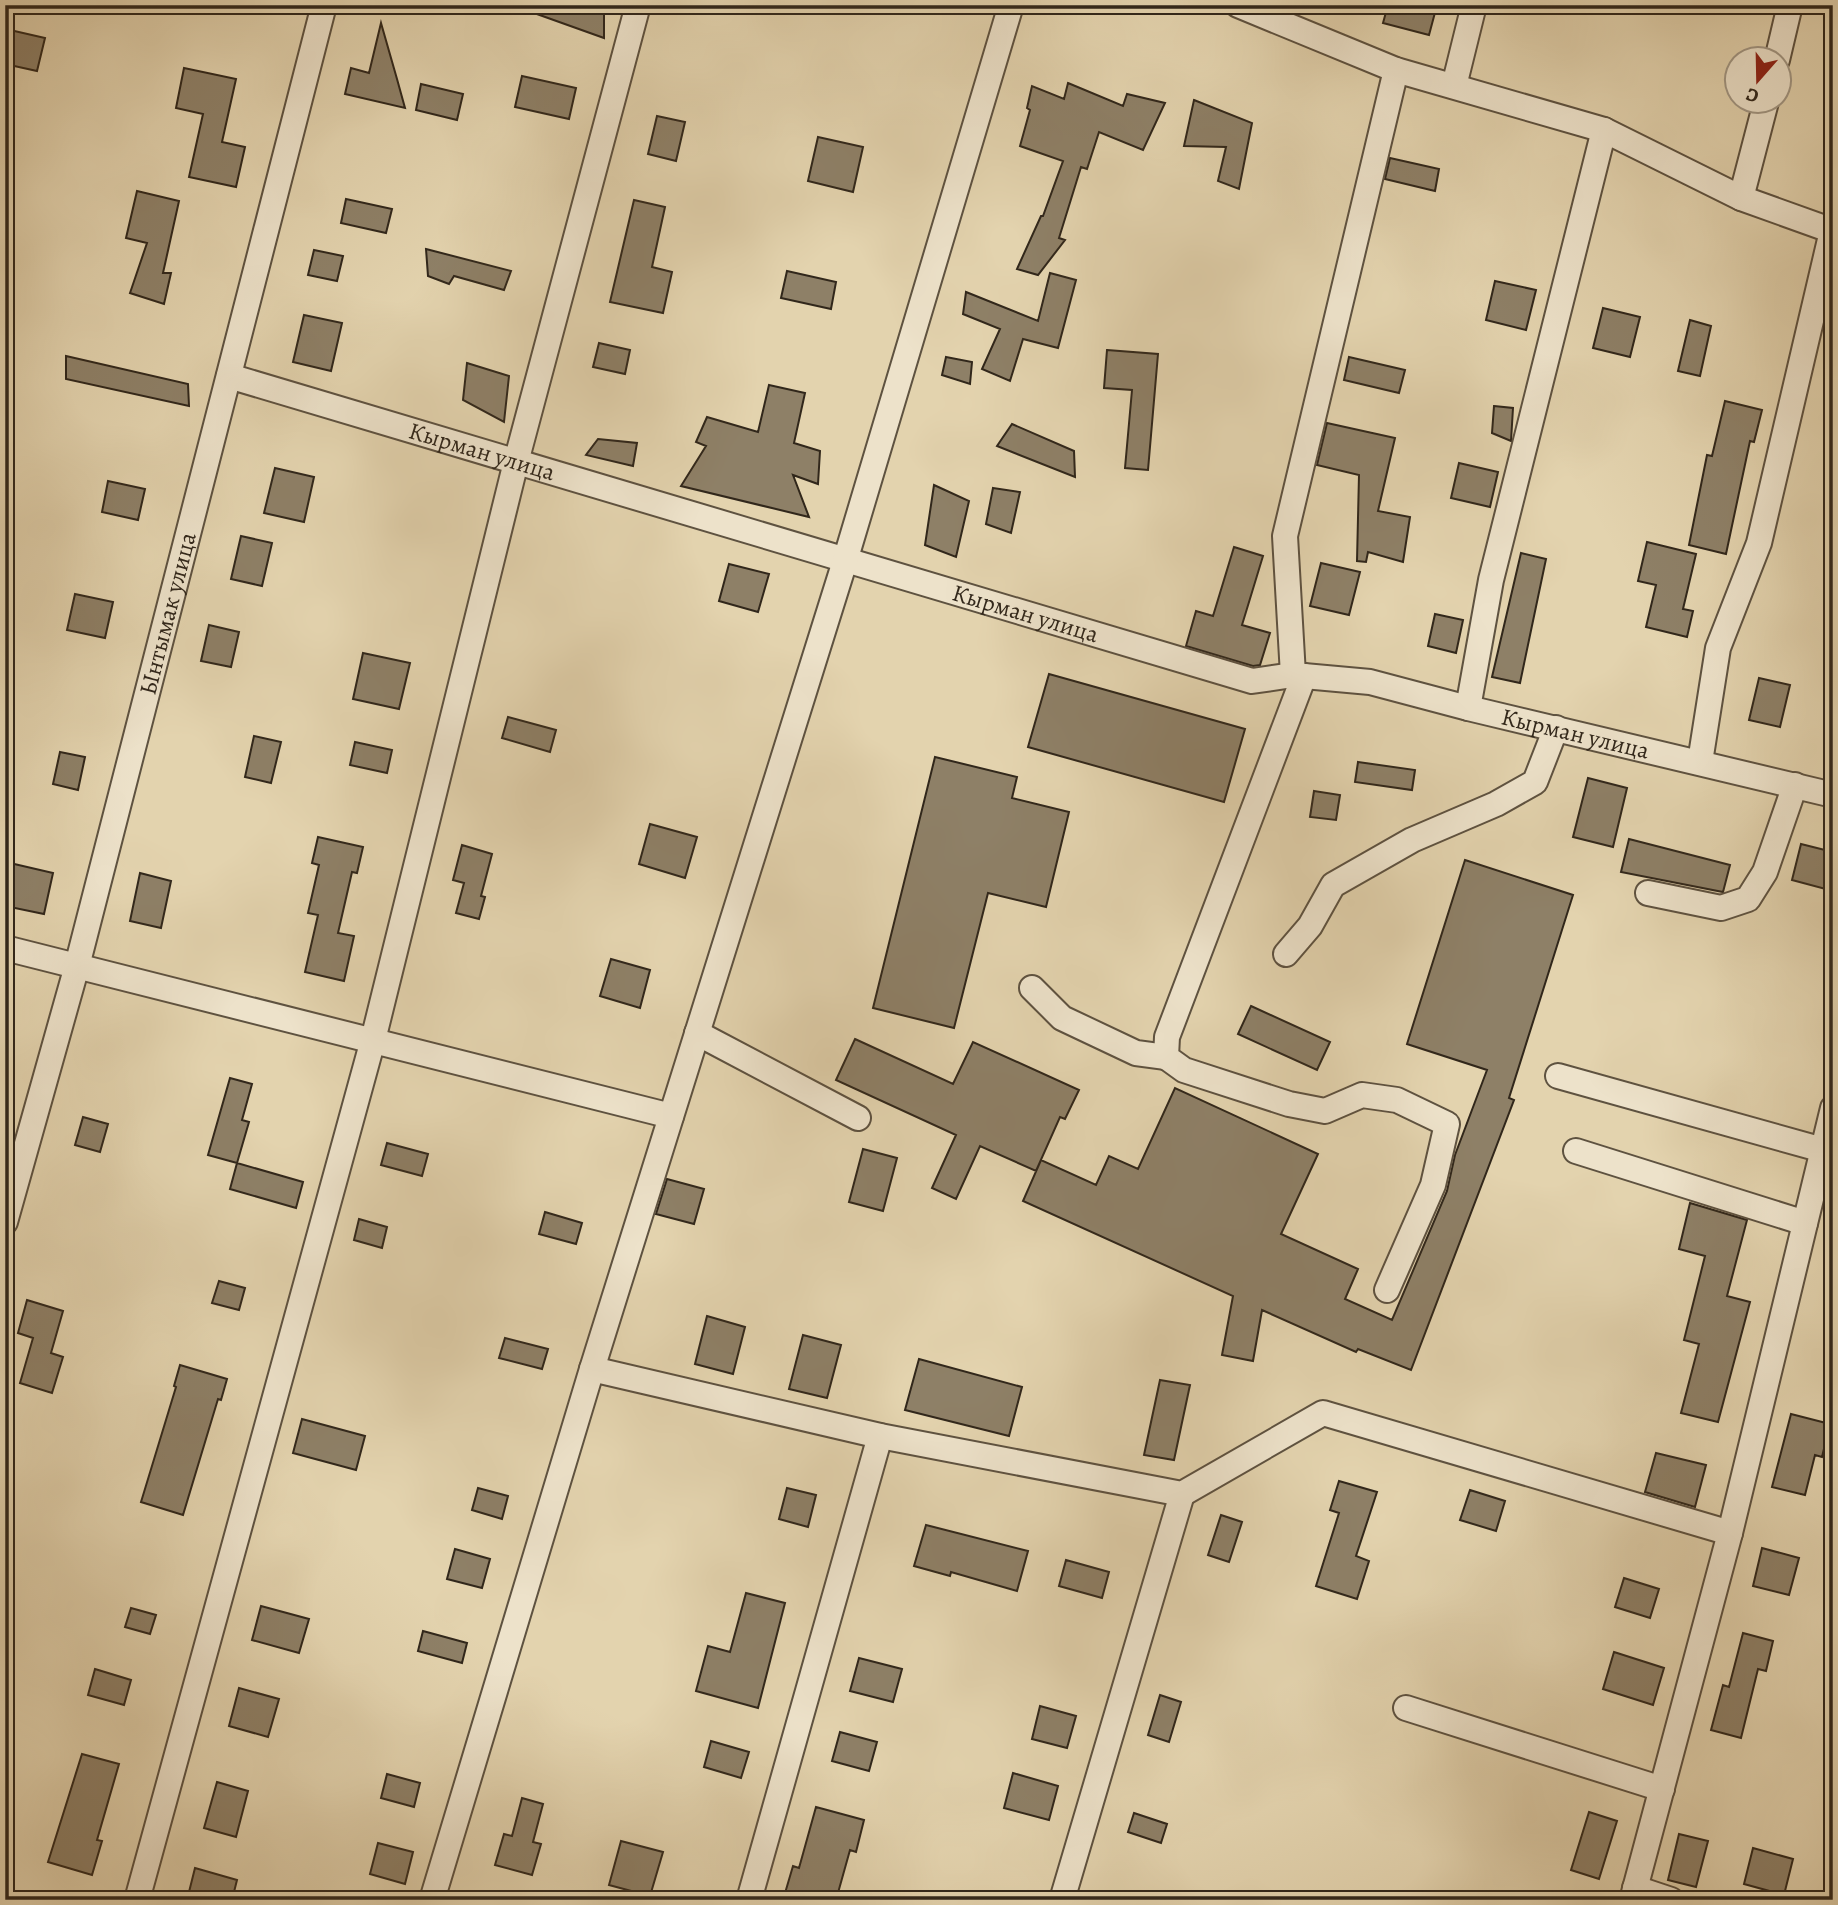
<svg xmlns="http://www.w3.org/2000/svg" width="1838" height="1905" viewBox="0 0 1838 1905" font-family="Alegreya,serif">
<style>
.building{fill:#8e8067;stroke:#31271b;stroke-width:2}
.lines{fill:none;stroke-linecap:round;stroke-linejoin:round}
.minor-casing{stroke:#5e5240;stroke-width:28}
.minor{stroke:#ede2ca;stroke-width:24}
.labels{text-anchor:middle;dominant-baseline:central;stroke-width:5;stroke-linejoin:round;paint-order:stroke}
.street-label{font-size:24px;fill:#31271b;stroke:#ede2ca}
</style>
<rect width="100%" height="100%" fill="#e3d3ae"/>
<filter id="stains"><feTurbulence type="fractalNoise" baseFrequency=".00286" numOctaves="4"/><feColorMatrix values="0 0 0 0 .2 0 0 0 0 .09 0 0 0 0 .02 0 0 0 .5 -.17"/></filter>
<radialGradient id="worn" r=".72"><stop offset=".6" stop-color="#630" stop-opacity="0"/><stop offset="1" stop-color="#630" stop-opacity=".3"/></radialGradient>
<!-- building -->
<path class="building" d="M 520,5 L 604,5 L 604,38 L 520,8 Z
M 1388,5 L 1437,5 L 1429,35 L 1383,23 Z
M 381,23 L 397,79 L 405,108 L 345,94 L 351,68 L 369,73 Z
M 10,30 L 45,38 L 37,71 L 5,64 Z
M 184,68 L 236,79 L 222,142 L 245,147 L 236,187 L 189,177 L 203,114 L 176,108 Z
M 522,76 L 576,88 L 569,119 L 515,107 Z
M 1068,83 L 1123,106 L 1127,94 L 1165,103 L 1143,150 L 1099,132 L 1087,169 L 1081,167 L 1059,238 L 1065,240 L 1038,275 L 1017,269 L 1041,216 L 1043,216 L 1063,161 L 1020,146 L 1030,110 L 1027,108 L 1032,86 L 1064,99 Z
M 421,84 L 463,94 L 457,120 L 416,110 Z
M 1194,100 L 1252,123 L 1239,189 L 1218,181 L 1226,147 L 1184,146 Z
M 657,116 L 685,122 L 676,161 L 648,154 Z
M 818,137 L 863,147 L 853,192 L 808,181 Z
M 1390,158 L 1439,169 L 1435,191 L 1385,179 Z
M 137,191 L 179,201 L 163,273 L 171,273 L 164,304 L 130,293 L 147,243 L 126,238 Z
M 346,199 L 392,209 L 386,233 L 341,223 Z
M 634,200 L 665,207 L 652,267 L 672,272 L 663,313 L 610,302 Z
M 426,249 L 511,271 L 504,290 L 454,276 L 449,284 L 428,276 Z
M 314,250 L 343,256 L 337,281 L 308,275 Z
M 787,271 L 836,282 L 831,309 L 781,298 Z
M 1050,273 L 1076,280 L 1058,348 L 1023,339 L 1010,381 L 982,369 L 1000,329 L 963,314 L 966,292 L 1038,321 Z
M 1495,281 L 1536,290 L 1526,330 L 1486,320 Z
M 1603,308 L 1640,317 L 1630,357 L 1593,348 Z
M 304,315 L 342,323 L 331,371 L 293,362 Z
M 1690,320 L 1711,326 L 1700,376 L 1678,371 Z
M 599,343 L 630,350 L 625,374 L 593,367 Z
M 1107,350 L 1158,354 L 1148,470 L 1125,468 L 1132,390 L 1104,388 Z
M 66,356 L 188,384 L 189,406 L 66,379 Z
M 946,357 L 972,362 L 970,384 L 942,375 Z
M 1349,357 L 1405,370 L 1399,393 L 1344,380 Z
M 467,363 L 509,376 L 504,422 L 463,400 Z
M 769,385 L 805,393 L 794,443 L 820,451 L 818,484 L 793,475 L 809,517 L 681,486 L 706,446 L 696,442 L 707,417 L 758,432 Z
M 1725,401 L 1762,410 L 1754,442 L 1750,441 L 1726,554 L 1689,545 L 1707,455 L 1712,456 Z
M 1494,406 L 1513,408 L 1511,441 L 1492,433 Z
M 1327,423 L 1395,438 L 1378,511 L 1410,517 L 1403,562 L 1368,552 L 1366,562 L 1357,561 L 1359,475 L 1317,465 Z
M 1012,424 L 1074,451 L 1075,477 L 997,446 Z
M 598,439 L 637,443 L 633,466 L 586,455 Z
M 1459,463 L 1498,472 L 1490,507 L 1451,498 Z
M 275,468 L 314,477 L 304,522 L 264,513 Z
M 108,481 L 145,489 L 138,520 L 102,512 Z
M 934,485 L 969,501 L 956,557 L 925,545 Z
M 993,488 L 1020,492 L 1011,533 L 986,524 Z
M 241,536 L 272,543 L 262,586 L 231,579 Z
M 1647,542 L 1696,554 L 1683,609 L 1693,611 L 1687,637 L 1646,627 L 1656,585 L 1638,581 Z
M 1234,547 L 1263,556 L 1242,625 L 1270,633 L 1260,665 L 1253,666 L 1186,646 L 1196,611 L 1213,616 Z
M 1521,553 L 1546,559 L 1520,683 L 1492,677 Z
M 1321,563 L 1360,572 L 1349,615 L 1310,606 Z
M 729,564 L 769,574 L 758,612 L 719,601 Z
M 75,594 L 113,602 L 105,638 L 67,630 Z
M 1435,614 L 1463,620 L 1456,653 L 1428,646 Z
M 209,625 L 239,632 L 231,667 L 201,661 Z
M 363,653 L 410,663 L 399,709 L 353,699 Z
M 1049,674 L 1245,729 L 1224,802 L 1028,747 Z
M 1759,678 L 1790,685 L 1780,727 L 1749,720 Z
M 508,717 L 556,730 L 550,752 L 502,738 Z
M 254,736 L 281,742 L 271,783 L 245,777 Z
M 355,742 L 392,750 L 387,773 L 350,765 Z
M 60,752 L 85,757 L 78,790 L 53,784 Z
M 935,757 L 1017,777 L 1012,798 L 1069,812 L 1046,907 L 988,893 L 954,1028 L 873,1008 Z
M 1358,762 L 1415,770 L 1412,790 L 1355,782 Z
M 1588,778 L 1627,788 L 1613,847 L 1573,837 Z
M 1314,791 L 1340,795 L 1336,820 L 1310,817 Z
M 650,824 L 697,837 L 685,878 L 639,864 Z
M 318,837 L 363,847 L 357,873 L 352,872 L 338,933 L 354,936 L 344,981 L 305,972 L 318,915 L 308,913 L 319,865 L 312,863 Z
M 1629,839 L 1730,865 L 1723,892 L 1621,872 Z
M 1801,844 L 1833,852 L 1833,891 L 1792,880 Z
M 462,845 L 492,854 L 481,896 L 485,897 L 479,919 L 456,913 L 464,883 L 453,880 Z
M 1465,860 L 1573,895 L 1509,1098 L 1514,1100 L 1411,1370 L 1358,1349 L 1356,1352 L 1262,1310 L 1253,1361 L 1222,1355 L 1233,1296 L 1023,1201 L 1041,1160 L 1096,1185 L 1109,1156 L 1138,1169 L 1175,1088 L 1318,1154 L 1281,1234 L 1358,1269 L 1345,1299 L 1392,1320 L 1447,1191 L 1455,1155 L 1487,1070 L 1407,1044 Z
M 10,863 L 53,873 L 44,914 L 5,906 L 5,886 Z
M 140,873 L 171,881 L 161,928 L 130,921 Z
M 611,959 L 650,970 L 640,1008 L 600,996 Z
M 1251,1006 L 1330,1042 L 1317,1070 L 1238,1034 Z
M 855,1039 L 953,1084 L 973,1042 L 1079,1090 L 1065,1119 L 1060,1117 L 1036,1171 L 980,1146 L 956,1199 L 932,1188 L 956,1135 L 836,1080 Z
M 230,1078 L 252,1084 L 242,1120 L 249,1122 L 237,1163 L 208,1155 Z
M 83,1117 L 108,1124 L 100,1152 L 75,1145 Z
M 387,1143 L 428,1154 L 422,1176 L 381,1165 Z
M 863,1149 L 897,1158 L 883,1211 L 849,1202 Z
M 237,1163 L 303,1182 L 296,1208 L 230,1189 Z
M 667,1179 L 704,1189 L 694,1224 L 656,1214 Z
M 1690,1203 L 1747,1220 L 1727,1296 L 1750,1302 L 1718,1422 L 1681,1413 L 1699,1344 L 1684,1340 L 1705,1256 L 1679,1249 Z
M 545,1212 L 582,1223 L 576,1244 L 539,1234 Z
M 359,1219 L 387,1227 L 382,1248 L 354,1240 Z
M 219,1281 L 245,1288 L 239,1310 L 212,1303 Z
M 27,1300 L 63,1311 L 51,1353 L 63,1357 L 52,1393 L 20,1383 L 33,1338 L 18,1333 Z
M 707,1316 L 745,1327 L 733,1374 L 695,1364 Z
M 803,1335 L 841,1345 L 827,1398 L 789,1389 Z
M 505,1338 L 548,1349 L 542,1369 L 499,1358 Z
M 919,1359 L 1022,1387 L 1009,1436 L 905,1410 Z
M 180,1365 L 227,1379 L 221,1400 L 218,1399 L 183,1515 L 141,1502 L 176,1387 L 174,1386 Z
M 1160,1380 L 1190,1385 L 1174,1460 L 1144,1455 Z
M 1791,1414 L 1830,1424 L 1822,1457 L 1815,1455 L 1805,1495 L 1772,1487 Z
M 302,1419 L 365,1436 L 356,1470 L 293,1453 Z
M 1656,1453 L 1706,1465 L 1695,1507 L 1645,1492 Z
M 1339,1481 L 1377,1492 L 1356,1556 L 1369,1561 L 1357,1599 L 1316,1586 L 1339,1513 L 1330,1510 Z
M 478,1488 L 508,1496 L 502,1519 L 472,1510 Z
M 787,1488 L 816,1495 L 808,1527 L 779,1519 Z
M 1470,1490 L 1505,1501 L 1496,1531 L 1460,1520 Z
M 1221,1515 L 1242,1522 L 1229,1562 L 1208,1555 Z
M 926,1525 L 1028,1551 L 1017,1591 L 951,1572 L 950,1576 L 914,1566 Z
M 1762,1548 L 1799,1558 L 1789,1595 L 1753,1586 Z
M 455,1549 L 490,1559 L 482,1588 L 447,1579 Z
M 1066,1560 L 1109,1572 L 1102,1598 L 1059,1586 Z
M 1624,1578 L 1659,1589 L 1650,1618 L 1615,1607 Z
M 746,1593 L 785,1603 L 758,1708 L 696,1691 L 708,1646 L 730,1652 Z
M 261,1606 L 309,1619 L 299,1653 L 252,1640 Z
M 131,1608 L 156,1615 L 150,1634 L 125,1627 Z
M 423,1631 L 467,1643 L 462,1663 L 418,1651 Z
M 1743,1633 L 1773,1641 L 1766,1671 L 1758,1669 L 1741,1738 L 1711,1730 L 1723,1685 L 1729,1687 Z
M 1614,1652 L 1664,1668 L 1653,1705 L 1603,1689 Z
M 859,1658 L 902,1669 L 893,1702 L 850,1691 Z
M 95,1669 L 131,1680 L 124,1705 L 88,1695 Z
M 239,1688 L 279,1699 L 268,1737 L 229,1726 Z
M 1160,1695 L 1181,1702 L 1169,1742 L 1148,1735 Z
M 1040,1706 L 1076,1716 L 1067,1748 L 1032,1739 Z
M 840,1732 L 877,1742 L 869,1771 L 832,1761 Z
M 711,1741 L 749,1752 L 741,1778 L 704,1767 Z
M 82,1754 L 119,1764 L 97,1840 L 102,1841 L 92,1875 L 48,1862 Z
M 1013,1773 L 1058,1786 L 1049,1820 L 1004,1808 Z
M 387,1774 L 420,1783 L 414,1807 L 381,1798 Z
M 217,1782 L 248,1791 L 236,1837 L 204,1828 Z
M 522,1798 L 543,1804 L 533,1842 L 541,1844 L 532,1875 L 495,1865 L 504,1834 L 512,1836 Z
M 816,1807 L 864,1820 L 856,1852 L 850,1850 L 836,1900 L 783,1900 L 793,1866 L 799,1868 Z
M 1589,1812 L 1617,1821 L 1599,1879 L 1571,1870 Z
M 1134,1813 L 1167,1824 L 1161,1843 L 1128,1832 Z
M 1679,1834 L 1708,1841 L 1696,1887 L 1668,1880 Z
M 621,1841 L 663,1852 L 650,1896 L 609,1885 Z
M 378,1843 L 413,1852 L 405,1884 L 370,1874 Z
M 1753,1848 L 1793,1859 L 1784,1895 L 1744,1884 Z
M 195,1868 L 237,1880 L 232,1900 L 187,1900 Z"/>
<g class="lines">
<defs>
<g id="minor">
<path d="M 1238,5 L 1396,70 L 1604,130 L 1741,198 L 1833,231"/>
<path d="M 1777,60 L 1790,5"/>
<path d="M 1454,86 L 1474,5"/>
<path d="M 1741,198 L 1766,102"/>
<path id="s1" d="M 229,376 L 1252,681 L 1293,675 L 1370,682 L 1468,708 L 1833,795"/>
<path d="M 1293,675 L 1285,536 L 1396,70"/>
<path d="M 1304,676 L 1167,1037 L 1166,1057 L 1184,1070 L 1289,1104 L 1325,1111 L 1362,1095 L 1397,1100 L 1447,1124 L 1433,1185 L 1387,1290"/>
<path d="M 1468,708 L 1491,580 L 1604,130"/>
<path d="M 1700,762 L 1718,648 L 1759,543 L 1832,231"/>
<path d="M 1648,893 L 1721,908 L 1748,899 L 1765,872 L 1795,785"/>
<path d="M 5,948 L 671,1116"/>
<path d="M 1286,954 L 1310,926 L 1333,885 L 1412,840 L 1496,804 L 1535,782 L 1556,728"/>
<path d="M 1032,988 L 1062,1018 L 1136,1053 L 1166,1057"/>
<path d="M 697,1033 L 858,1118"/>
<path d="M 1558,1076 L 1823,1150"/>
<path d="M 1576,1151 L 1805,1223"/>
<path id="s2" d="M 5,1222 L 77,966 L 324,5"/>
<path d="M 592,1369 L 880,1436 L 1182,1494 L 1323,1413 L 1730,1533"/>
<path d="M 1406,1708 L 1662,1789"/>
<path d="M 1635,1888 L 1671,1900"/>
<path d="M 137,1900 L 373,1040 L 516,462 L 638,5"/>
<path d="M 432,1900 L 592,1369 L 845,561 L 1011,5"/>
<path d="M 749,1900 L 880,1436"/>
<path d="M 1062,1900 L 1182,1494"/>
<path d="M 1632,1900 L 1730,1533 L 1833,1108"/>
</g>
</defs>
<!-- minor casing -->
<use href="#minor" class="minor-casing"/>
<!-- minor -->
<use href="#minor" class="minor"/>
</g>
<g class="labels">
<!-- street labels -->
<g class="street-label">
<text stroke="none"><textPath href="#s1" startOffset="264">Кырман улица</textPath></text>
<text stroke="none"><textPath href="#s2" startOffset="630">Ынтымак улица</textPath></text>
<text stroke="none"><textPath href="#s1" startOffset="831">Кырман улица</textPath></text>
<text stroke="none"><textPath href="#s1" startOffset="1398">Кырман улица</textPath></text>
</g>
</g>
<!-- margin -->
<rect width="1838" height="1905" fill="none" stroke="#e3d3ae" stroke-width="28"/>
<rect x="7" y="7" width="1824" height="1891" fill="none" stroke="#31271b" stroke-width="3.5"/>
<rect x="14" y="14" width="1810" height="1877" fill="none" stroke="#31271b" stroke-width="2"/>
<!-- north arrow -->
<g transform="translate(1758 80) rotate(200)"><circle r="33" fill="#ede2ca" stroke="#a29784" stroke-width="2"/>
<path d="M0-5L12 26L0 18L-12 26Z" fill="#8f2418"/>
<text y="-10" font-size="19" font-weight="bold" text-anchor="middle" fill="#31271b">С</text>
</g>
<rect width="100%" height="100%" filter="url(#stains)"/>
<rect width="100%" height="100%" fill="url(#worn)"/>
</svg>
